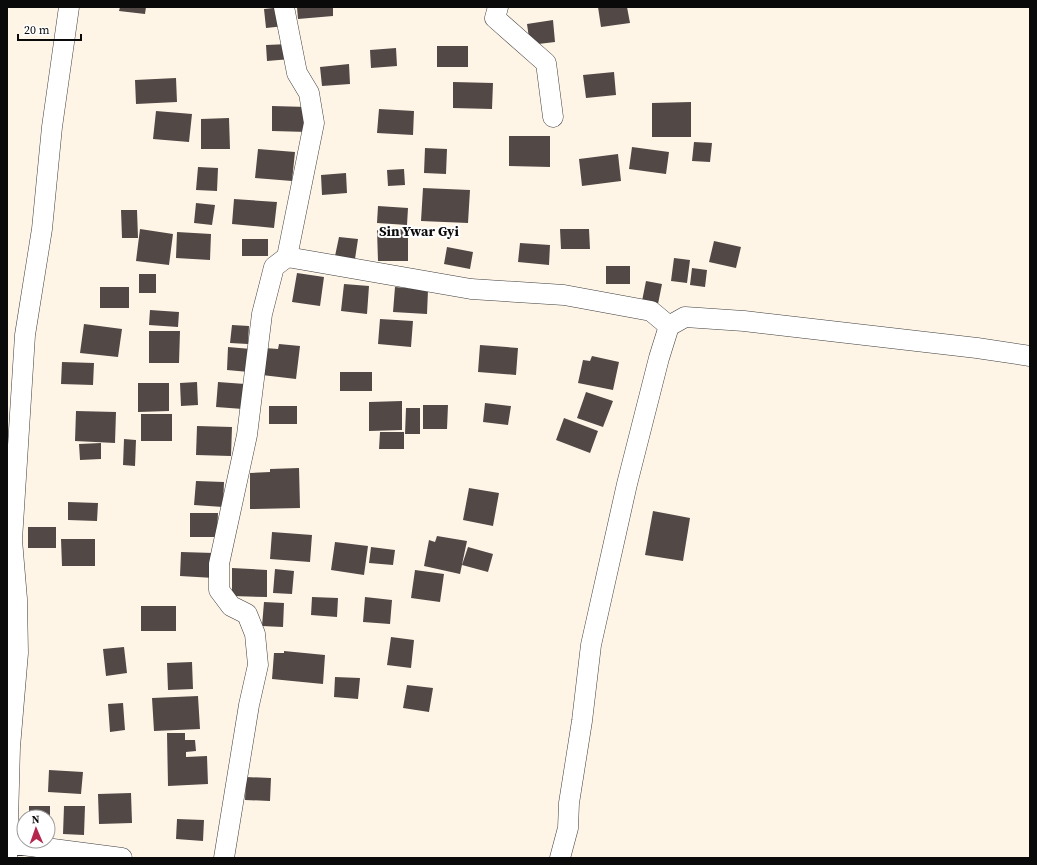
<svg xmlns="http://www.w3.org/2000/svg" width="1037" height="865" viewBox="0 0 1037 865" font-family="'Source Serif 4',serif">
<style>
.building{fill:#524947}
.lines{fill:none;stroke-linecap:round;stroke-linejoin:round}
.minor-casing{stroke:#3d3d3d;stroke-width:21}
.minor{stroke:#fff;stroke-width:20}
.labels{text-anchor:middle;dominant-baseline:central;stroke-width:4;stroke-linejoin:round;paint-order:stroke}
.quarter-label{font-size:14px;font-weight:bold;fill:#0a0a0a;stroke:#fff}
</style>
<rect width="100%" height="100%" fill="#fff5e7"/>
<!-- building -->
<path class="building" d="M 120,7 L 146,7 L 145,14 L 119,11 Z
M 283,7 L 285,26 L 266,28 L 264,9 Z
M 297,7 L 333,7 L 333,16 L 298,19 Z
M 598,7 L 627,7 L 630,23 L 601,27 Z
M 553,20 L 555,42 L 530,45 L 527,24 Z
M 289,44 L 291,59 L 267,61 L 266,45 Z
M 437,46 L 468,46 L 468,67 L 437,67 Z
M 396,48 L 397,66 L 371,68 L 370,50 Z
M 349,64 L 350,84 L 322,86 L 320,67 Z
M 614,72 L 616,95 L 586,98 L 583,75 Z
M 176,78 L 177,102 L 136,104 L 135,80 Z
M 453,82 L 493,83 L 492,109 L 453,108 Z
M 691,102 L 691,137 L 652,137 L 652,103 Z
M 272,106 L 308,107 L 308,132 L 272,131 Z
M 379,109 L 414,111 L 413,135 L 377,133 Z
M 156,111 L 192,114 L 189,142 L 153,139 Z
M 229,118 L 230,149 L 201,149 L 201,119 Z
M 509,136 L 550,136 L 550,167 L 509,166 Z
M 694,142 L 712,143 L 710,162 L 692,161 Z
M 632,147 L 669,152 L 666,174 L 629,169 Z
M 425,148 L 447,149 L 446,174 L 424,173 Z
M 258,149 L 295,152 L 292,181 L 255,178 Z
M 618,154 L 621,181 L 582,186 L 579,159 Z
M 198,167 L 218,168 L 217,191 L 196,190 Z
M 404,169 L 405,185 L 388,186 L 387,170 Z
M 346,173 L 347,193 L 322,195 L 321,175 Z
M 423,188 L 470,190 L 468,223 L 421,221 Z
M 234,199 L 277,202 L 274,228 L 232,224 Z
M 196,203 L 215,205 L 212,225 L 194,223 Z
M 378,206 L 408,208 L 407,225 L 377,223 Z
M 121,210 L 137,210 L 138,238 L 122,238 Z
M 140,229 L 173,234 L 169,265 L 136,261 Z
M 408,229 L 408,261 L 378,261 L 377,230 Z
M 560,229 L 589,229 L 590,249 L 561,249 Z
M 177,232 L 211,234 L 210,260 L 176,258 Z
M 339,237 L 358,239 L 355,259 L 335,256 Z
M 242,239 L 268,239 L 268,256 L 242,256 Z
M 714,241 L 741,247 L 736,268 L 709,262 Z
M 520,243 L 550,245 L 549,265 L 518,262 Z
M 447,247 L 473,252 L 470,269 L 444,264 Z
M 674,258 L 690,260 L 687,283 L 671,281 Z
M 606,266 L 630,266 L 630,284 L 606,284 Z
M 692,268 L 707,270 L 705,287 L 690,285 Z
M 297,273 L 324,277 L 320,306 L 292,302 Z
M 139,274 L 156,274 L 156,293 L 139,293 Z
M 646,281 L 662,284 L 658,304 L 642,301 Z
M 344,284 L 369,286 L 367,314 L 341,311 Z
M 100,287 L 129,287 L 129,308 L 100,308 Z
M 395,287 L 428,290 L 427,314 L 393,312 Z
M 150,310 L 179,312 L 178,327 L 149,325 Z
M 380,319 L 413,321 L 411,347 L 378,344 Z
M 84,324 L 122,329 L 118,357 L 80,353 Z
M 232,325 L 249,326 L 248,344 L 230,343 Z
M 149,331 L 180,331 L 179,363 L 149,363 Z
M 279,344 L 300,346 L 296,379 L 262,375 L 265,348 L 278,349 Z
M 480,345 L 518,348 L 516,375 L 478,372 Z
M 228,347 L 251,349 L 249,372 L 227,370 Z
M 592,356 L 619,362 L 613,390 L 578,383 L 583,360 L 590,361 Z
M 62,362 L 94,363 L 93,385 L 61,384 Z
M 340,372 L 372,372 L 372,391 L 340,391 Z
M 197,382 L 198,405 L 181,406 L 180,383 Z
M 218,382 L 245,384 L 243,409 L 216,407 Z
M 138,383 L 169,383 L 169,411 L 138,412 Z
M 586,392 L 613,401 L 603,427 L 577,418 Z
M 402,401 L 402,430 L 369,431 L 369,402 Z
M 485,403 L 511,406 L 508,425 L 483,422 Z
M 423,405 L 448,405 L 447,429 L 423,429 Z
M 269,406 L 297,406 L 297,424 L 269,424 Z
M 406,408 L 420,408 L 420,434 L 405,434 Z
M 76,411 L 116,412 L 115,443 L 75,441 Z
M 141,414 L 172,414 L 172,441 L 141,441 Z
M 564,418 L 598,431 L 590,453 L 556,440 Z
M 197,426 L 232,427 L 231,456 L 196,455 Z
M 380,432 L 404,432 L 404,449 L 379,449 Z
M 124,439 L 136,440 L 135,466 L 123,465 Z
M 101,443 L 101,459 L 80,460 L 79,444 Z
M 299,468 L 300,508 L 250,509 L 250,473 L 270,472 L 270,469 Z
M 196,481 L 224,482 L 223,507 L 194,505 Z
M 469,488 L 499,493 L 493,526 L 463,520 Z
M 68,502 L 98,503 L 97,521 L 68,520 Z
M 653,511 L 690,518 L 683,561 L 645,555 Z
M 190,513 L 218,513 L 217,537 L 190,537 Z
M 28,527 L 56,527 L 56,548 L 28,548 Z
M 272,532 L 312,535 L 310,562 L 270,559 Z
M 437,536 L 467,541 L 460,574 L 424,566 L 429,540 L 435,542 Z
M 61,539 L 95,539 L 95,566 L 62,566 Z
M 335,542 L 368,546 L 364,575 L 331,570 Z
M 371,547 L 395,550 L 393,565 L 369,563 Z
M 468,547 L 493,554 L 488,572 L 462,565 Z
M 181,552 L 214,553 L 214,578 L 180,576 Z
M 232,568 L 267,570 L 267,597 L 232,596 Z
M 275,569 L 294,571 L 292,594 L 273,593 Z
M 415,570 L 444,574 L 440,602 L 411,598 Z
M 312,597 L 338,598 L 337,617 L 311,615 Z
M 365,597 L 392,600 L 390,624 L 363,622 Z
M 264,602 L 284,603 L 283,627 L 262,626 Z
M 141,606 L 176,606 L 176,631 L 141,631 Z
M 391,637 L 414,640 L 411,668 L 387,665 Z
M 124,647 L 127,673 L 106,676 L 103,649 Z
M 284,651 L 325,655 L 323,684 L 272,679 L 274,653 L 284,653 Z
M 192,662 L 193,689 L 168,690 L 167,663 Z
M 335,677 L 360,678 L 358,699 L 334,697 Z
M 407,685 L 433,688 L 429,712 L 403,708 Z
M 198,696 L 200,729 L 154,731 L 152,698 Z
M 123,703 L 125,730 L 110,732 L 108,704 Z
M 167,733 L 185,733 L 185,740 L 195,740 L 196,751 L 186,752 L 186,757 L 207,756 L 208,784 L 168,786 Z
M 49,770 L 83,772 L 81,794 L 48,792 Z
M 246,777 L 271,778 L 270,801 L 245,800 Z
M 131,793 L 132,823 L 99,824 L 98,794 Z
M 29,806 L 50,806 L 50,829 L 48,829 L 48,817 L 29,817 Z
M 64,806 L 85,806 L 84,835 L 63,834 Z
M 177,819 L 204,820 L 203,841 L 176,839 Z"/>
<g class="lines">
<defs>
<path id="minor" d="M 498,7 L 495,18 L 546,63 L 553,117
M 287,257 L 471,289 L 564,295 L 651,311 L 669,326
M 7,843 L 122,858
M 7,858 L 10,747 L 18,653 L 17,599 L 12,540 L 25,335 L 42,229 L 52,127 L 69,7
M 224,858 L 249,705 L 258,665 L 255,634 L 247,614 L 231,606 L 219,590 L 219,564 L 247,435 L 262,314 L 274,267 L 287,257 L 314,123 L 309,93 L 297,73 L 284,7
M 560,858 L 568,828 L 569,803 L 582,721 L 591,645 L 627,484 L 659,358 L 669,326 L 685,317 L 744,321 L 977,348 L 1030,356"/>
</defs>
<!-- minor casing -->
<use href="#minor" class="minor-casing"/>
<!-- minor -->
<use href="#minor" class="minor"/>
</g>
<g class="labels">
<!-- quarter labels -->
<g class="quarter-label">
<text x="419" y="231">Sin Ywar Gyi</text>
</g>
</g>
<!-- border -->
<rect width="1037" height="865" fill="none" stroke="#0a0a0a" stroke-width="16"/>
<!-- north arrow -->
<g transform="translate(36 829) rotate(358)"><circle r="19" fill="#ffffff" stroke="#9d9d9d"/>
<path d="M0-3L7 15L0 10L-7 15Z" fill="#b5264d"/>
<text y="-6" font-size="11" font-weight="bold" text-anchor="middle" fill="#0a0a0a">N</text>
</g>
<!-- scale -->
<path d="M18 34v6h63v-6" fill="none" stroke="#0a0a0a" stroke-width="2"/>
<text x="24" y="34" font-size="12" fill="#0a0a0a" stroke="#ffffff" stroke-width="3" paint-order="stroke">20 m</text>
</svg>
